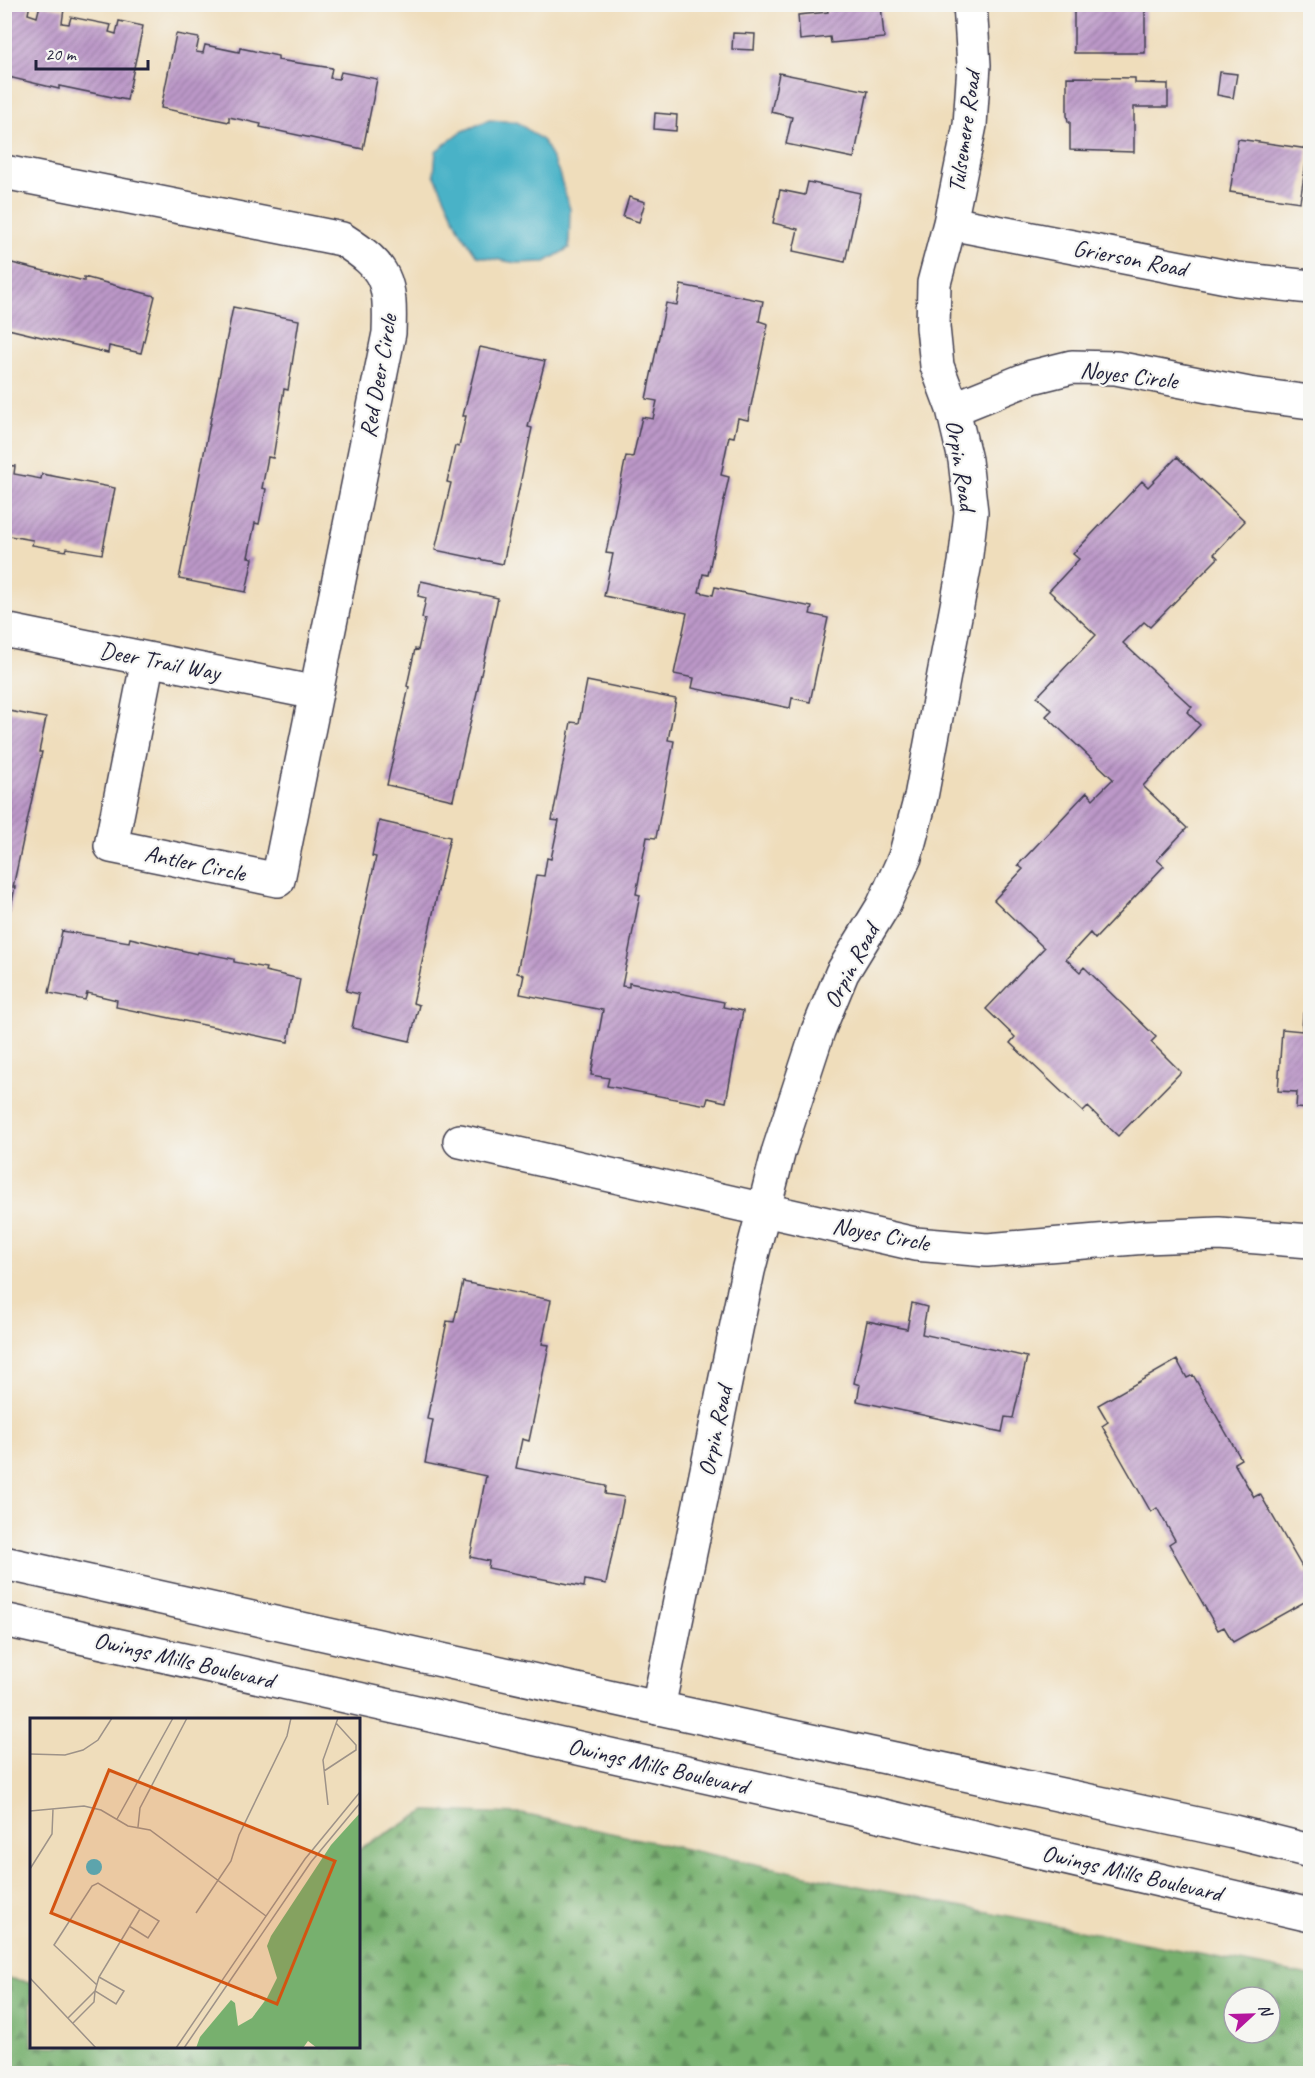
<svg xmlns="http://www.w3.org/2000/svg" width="1315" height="2078" viewBox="0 0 1315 2078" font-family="Caveat,sans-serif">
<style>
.forest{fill:url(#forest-firs);stroke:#4c6954;stroke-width:1.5;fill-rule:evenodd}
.water{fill:#48b2c7;stroke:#356a81;stroke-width:1.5}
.building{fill:url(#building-hatch)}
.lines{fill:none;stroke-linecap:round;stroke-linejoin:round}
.street-casing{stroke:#413e4e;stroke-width:36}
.primary-casing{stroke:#413e4e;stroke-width:36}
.street{stroke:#fff;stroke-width:33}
.primary{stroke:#fff;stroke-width:33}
.labels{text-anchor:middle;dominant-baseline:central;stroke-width:4.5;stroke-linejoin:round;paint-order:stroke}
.street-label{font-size:24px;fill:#22223b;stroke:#f6f6f2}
.inset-road{fill:none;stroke:#9d9288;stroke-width:1.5}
.view{fill:#d45411;fill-opacity:0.15;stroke:#d45411;stroke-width:3}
.inset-edge{fill:none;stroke:#22223b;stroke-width:3}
</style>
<defs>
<pattern id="forest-firs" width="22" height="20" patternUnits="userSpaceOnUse" patternTransform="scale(1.5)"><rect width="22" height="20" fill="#77b06e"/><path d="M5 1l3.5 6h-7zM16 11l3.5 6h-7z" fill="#618f5c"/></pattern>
<pattern id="building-hatch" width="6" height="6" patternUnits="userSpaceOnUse" patternTransform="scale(1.5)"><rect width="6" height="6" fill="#bc98c8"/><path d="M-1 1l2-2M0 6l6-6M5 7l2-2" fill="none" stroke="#987ca4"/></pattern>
</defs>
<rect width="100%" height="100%" fill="#f6f6f2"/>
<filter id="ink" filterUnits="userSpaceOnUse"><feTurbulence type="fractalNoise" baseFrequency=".0167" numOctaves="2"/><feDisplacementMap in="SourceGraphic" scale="12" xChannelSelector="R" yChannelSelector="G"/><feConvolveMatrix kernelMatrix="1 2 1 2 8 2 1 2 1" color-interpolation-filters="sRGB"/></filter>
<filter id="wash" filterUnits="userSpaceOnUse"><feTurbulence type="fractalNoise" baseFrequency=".008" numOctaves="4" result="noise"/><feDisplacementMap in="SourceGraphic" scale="24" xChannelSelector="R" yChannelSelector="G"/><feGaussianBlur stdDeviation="1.35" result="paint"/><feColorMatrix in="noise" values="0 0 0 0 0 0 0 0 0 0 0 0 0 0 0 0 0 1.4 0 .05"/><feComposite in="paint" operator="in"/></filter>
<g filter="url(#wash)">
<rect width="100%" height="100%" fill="#efddbb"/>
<!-- forest -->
<path class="forest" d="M 426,1811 L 522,1814 L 858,1886 L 1310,1976 L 1310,2073 L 5,2073 L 5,1978 L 31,1982 L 32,2046 L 358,2046 L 359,1849 ZM 1234,1997 L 1270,1997 L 1270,2033 L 1234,2033 Z"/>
<!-- water -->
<path class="water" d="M 489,120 L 517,122 L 543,141 L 558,170 L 570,209 L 569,248 L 545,262 L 516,263 L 477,256 L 460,231 L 434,174 L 436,151 L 461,132 Z"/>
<g id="blocks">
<!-- building -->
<path class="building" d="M 4,4 L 30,4 L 28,14 L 37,17 L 40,5 L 64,9 L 62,23 L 69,24 L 71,17 L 111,25 L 109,32 L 116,34 L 119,21 L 143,26 L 127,100 L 59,86 L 59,89 L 4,76 Z
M 827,4 L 881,4 L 884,38 L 831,43 L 830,37 L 800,40 L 798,15 L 828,12 Z
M 1074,4 L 1145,4 L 1145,53 L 1074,53 Z
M 733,33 L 755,34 L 754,50 L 732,49 Z
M 176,34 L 199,38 L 196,52 L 203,53 L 205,45 L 239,52 L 240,48 L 278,56 L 278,60 L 332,68 L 330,78 L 339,79 L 341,72 L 377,79 L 363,149 L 260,127 L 261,124 L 229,117 L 229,122 L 161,108 Z
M 1220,72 L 1237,74 L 1233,98 L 1217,95 Z
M 779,73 L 868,91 L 854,158 L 786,144 L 792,117 L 771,112 Z
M 1067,77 L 1135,78 L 1135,83 L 1168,84 L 1168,107 L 1134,107 L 1134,152 L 1070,150 L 1070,122 L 1068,122 L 1067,115 Z
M 655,113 L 677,115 L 676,131 L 654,129 Z
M 1238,139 L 1308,149 L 1300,202 L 1230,192 Z
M 808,182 L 860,193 L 845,262 L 793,251 L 798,229 L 773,223 L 780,190 L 805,195 Z
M 629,197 L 645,202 L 639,222 L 623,217 Z
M 4,261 L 84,281 L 84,277 L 155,296 L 141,353 L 109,346 L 108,353 L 8,329 L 7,333 L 4,333 Z
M 681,285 L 763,301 L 759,321 L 768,324 L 748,420 L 738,418 L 734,437 L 729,436 L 721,475 L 729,477 L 708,575 L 703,574 L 699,592 L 713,595 L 715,587 L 812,607 L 810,614 L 828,618 L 810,702 L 792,698 L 790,708 L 692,688 L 694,678 L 674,674 L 687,613 L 604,596 L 613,554 L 606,553 L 626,456 L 633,457 L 642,417 L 653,419 L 657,401 L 646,399 L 666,303 L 677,305 Z
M 233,307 L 299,320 L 288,390 L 284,389 L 273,458 L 268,457 L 262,488 L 266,489 L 259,524 L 255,523 L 248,557 L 253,558 L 246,592 L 179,579 Z
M 480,347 L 545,361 L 528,427 L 532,428 L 503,564 L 435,550 L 451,483 L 447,482 L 455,446 L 459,447 L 466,416 L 463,416 Z
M 1177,457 L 1245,521 L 1214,554 L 1218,558 L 1150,627 L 1144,622 L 1123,643 L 1192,707 L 1187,712 L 1200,725 L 1143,786 L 1187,828 L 1157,860 L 1164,866 L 1095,939 L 1090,933 L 1066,959 L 1080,972 L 1084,967 L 1156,1037 L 1151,1042 L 1181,1072 L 1118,1136 L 1088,1107 L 1083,1112 L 1010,1043 L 1015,1037 L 986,1009 L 1044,948 L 994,900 L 1023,869 L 1018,865 L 1087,792 L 1093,799 L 1113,779 L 1046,716 L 1052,710 L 1037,697 L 1096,635 L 1049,591 L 1079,559 L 1073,554 L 1142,481 L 1148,487 Z
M 4,465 L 15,466 L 14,474 L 41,479 L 42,474 L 115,488 L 102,554 L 67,548 L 66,551 L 32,545 L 33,540 L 4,535 Z
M 421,581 L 498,598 L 453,800 L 387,785 L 409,687 L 407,686 L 415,649 L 418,650 L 425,619 L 422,618 L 426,598 L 418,596 Z
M 587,681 L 676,699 L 668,740 L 674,741 L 656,838 L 647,837 L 636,894 L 640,895 L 622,986 L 629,987 L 629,983 L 724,1002 L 723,1007 L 743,1011 L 726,1102 L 708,1098 L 706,1105 L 607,1086 L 609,1078 L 591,1075 L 603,1010 L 520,994 L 524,975 L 517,973 L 536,875 L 544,876 L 547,858 L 551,859 L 559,821 L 552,820 L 571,722 L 579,723 Z
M 4,710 L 46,718 L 39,752 L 42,752 L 13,887 L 15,887 L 8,921 L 4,920 Z
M 379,821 L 450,837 L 413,1003 L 419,1005 L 410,1041 L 352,1028 L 359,994 L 346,991 L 376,857 L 372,856 Z
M 62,931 L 129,942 L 130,938 L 197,954 L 198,952 L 234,959 L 234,962 L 266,968 L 265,971 L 300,979 L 288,1042 L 116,1007 L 117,1000 L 87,993 L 85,1000 L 49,993 Z
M 1303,1013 L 1310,1014 L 1310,1109 L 1296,1108 L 1297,1092 L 1278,1091 L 1282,1029 L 1302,1031 Z
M 463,1282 L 551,1300 L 542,1344 L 549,1345 L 529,1441 L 522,1439 L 516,1468 L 606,1486 L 605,1494 L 624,1497 L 606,1584 L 585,1580 L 584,1587 L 488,1568 L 489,1561 L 470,1557 L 486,1476 L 425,1463 L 433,1420 L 427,1419 L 447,1321 L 454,1322 Z
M 912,1303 L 927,1307 L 922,1334 L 1027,1357 L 1013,1418 L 1005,1417 L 1002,1432 L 857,1401 L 860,1385 L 854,1383 L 867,1321 L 907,1329 Z
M 1177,1360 L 1187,1378 L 1193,1375 L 1241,1459 L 1234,1463 L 1254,1497 L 1260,1494 L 1306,1574 L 1310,1571 L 1310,1609 L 1306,1601 L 1233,1642 L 1224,1627 L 1218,1630 L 1169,1544 L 1175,1540 L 1157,1508 L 1151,1512 L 1102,1426 L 1108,1422 L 1098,1405 Z"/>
</g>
</g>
<g filter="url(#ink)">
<use href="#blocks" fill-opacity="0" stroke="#413e4e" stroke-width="1.5"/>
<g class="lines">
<defs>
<path id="street" d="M 4,172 L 342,239 C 387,268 391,280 389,333 L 278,880 L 111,846 L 148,659
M 950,223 L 1237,279 L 1310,287
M 953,409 L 1032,377 L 1072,367 L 1116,368 L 1249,394 L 1310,402
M 4,630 L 316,693
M 460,1141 L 915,1244 L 987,1250 L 1146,1237 L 1219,1234 L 1310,1241
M 658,1708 L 748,1271 L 779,1150 L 818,1031 L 842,973 L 883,906 L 905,857 L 921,797 L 965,563 L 971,512 L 965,460 L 953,409 L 937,366 L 933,327 L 934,283 L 950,223 L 970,125 L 974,65 L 970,4"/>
<path id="primary" d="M 4,1563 L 658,1708 L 1234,1832 L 1310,1851
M 4,1620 L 879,1815 L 1310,1915"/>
</defs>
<!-- street casing -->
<use href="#street" class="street-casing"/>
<!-- primary casing -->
<use href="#primary" class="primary-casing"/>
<!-- street -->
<use href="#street" class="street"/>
<!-- primary -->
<use href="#primary" class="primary"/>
</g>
</g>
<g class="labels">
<!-- street labels -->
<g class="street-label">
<text transform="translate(964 132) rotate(-82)">Tulsemere Road</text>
<text transform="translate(1130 258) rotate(11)">Grierson Road</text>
<text transform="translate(1129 375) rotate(7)">Noyes Circle</text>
<text transform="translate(378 376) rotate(-80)">Red Deer Circle</text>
<text transform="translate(961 465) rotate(81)">Orpin Road</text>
<text transform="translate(160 661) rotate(11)">Deer Trail Way</text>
<text transform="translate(195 863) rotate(12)">Antler Circle</text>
<text transform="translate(851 966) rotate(-62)">Orpin Road</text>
<text transform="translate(881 1234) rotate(11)">Noyes Circle</text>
<text transform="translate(715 1431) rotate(-78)">Orpin Road</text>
<text transform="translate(184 1660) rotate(13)">Owings Mills Boulevard</text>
<text transform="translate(658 1766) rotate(13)">Owings Mills Boulevard</text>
<text transform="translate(1132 1873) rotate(13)">Owings Mills Boulevard</text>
</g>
</g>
<!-- overview -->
<g transform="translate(30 1718)">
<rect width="330" height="330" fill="#efddbb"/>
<path d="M 330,95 L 330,330 L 287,330 L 278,323 L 273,330 L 166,330 L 170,319 L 201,282 L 205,285 L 208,308 L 222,300 L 237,280 L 247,260 L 237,228 L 241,218 L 301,127 Z" fill="#77b06e"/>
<path d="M56 149a8 8 0 1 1 16 0a8 8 0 1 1-16 0Z" fill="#48b2c7"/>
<path class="inset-road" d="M 0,36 L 35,37 L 53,32 L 68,22 L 82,0M 294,53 L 326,32 L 326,27 L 306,5M 298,87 L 293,42 L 308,0M 0,93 L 54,88 L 71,92 L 98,108 L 120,112 L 236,198M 87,101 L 143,0M 108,109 L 110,90 L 157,0M 0,151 L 22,116 L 23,91M 166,195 L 201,143 L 209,117 L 257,18 L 261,0M 69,259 L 94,273 L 86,286 L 65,273 L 69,259 L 110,191M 0,260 L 66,330M 67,267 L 24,227 L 62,168 L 68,165 L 129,203 L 118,220 L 99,208M 38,300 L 65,273 L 64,284 L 43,305M 146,330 L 275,141 L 330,74M 154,330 L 281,144 L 330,85"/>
<path class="view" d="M 79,52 L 305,143 L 247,286 L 21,195 Z"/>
<rect width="330" height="330" class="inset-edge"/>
</g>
<!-- margin -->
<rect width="1315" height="2078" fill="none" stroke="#f6f6f2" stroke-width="24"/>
<!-- north arrow -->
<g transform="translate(1252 2015) rotate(68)"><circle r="28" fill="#f6f6f2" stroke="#a1a1a9" stroke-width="1.5"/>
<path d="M0-4.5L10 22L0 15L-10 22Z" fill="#b5179e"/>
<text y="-9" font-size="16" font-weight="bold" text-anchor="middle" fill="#22223b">N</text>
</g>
<!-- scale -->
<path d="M36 60v9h112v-9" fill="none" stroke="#22223b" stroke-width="3"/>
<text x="45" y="60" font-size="18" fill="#22223b" stroke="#f6f6f2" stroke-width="4.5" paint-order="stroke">20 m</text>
</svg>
